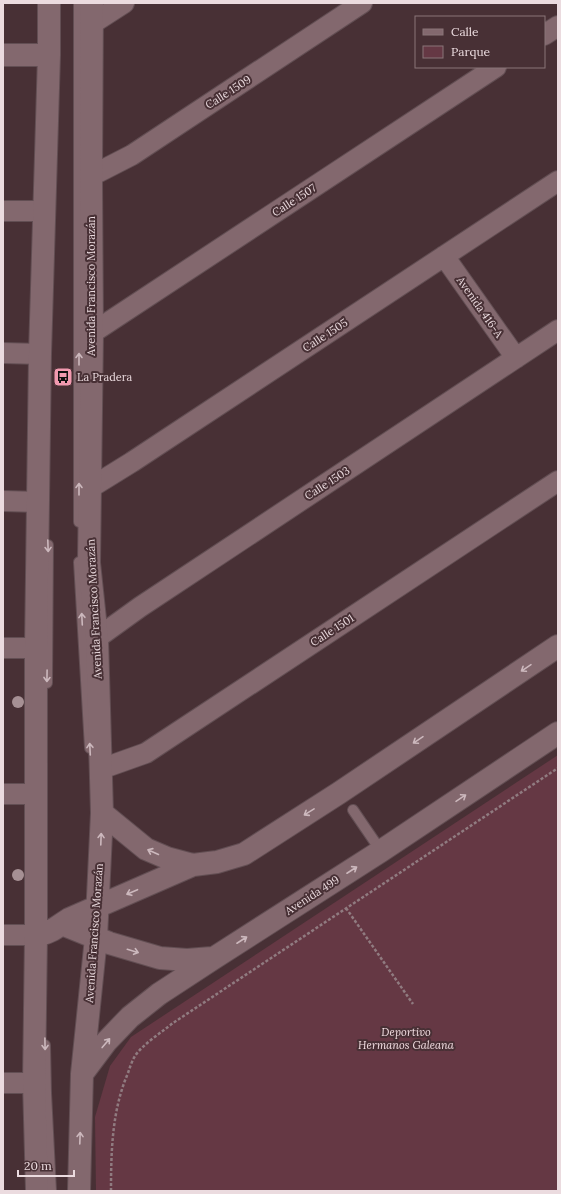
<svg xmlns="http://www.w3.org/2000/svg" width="561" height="1194" viewBox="0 0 561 1194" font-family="Lora,serif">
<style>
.green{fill:#653844}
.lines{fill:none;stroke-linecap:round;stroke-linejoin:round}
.service-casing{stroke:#624e53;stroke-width:12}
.minor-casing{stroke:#624e53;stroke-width:22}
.tertiary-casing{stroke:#624e53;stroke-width:24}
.path{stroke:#907b80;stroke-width:2.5;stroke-dasharray:3 2;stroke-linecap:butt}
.service{stroke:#83686e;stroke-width:10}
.minor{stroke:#83686e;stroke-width:20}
.tertiary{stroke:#83686e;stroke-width:22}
.tree{fill:#a69094}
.oneway{stroke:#ccb8bd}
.labels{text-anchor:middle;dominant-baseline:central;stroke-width:4;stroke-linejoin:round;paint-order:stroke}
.street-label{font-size:11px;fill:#ebdbdf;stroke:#483035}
.poi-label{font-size:11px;fill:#ebdbdf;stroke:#483035;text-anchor:start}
.park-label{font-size:11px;font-style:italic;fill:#f3dee2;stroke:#483035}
</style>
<rect width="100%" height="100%" fill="#483035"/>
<!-- green -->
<path class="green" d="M 558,755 L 558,1191 L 96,1191 L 95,1117 L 110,1066 L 131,1037 Z"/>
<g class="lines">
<defs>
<path id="service" d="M 79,522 L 79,3
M 79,562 L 90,748
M 47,683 L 48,545
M 353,810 L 381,851
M 45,1045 L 46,1093 L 51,1191"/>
<path id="minor" d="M 93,23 L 124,3
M 544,35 L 558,26
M 91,176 L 132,155 L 362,3
M 3,211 L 44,211
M 444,256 L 516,358
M 92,333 L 496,67
M 3,353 L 40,354
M 90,488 L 132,462 L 558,181
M 3,501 L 38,502
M 97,638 L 140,607 L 558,330
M 3,648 L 36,648
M 101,769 L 146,753 L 558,481
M 3,794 L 36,794
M 3,935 L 36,935
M 3,1083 L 34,1083"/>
<path id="tertiary" d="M 3,55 L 49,55
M 102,813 L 146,849 L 167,858 L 193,865 L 217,862 L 244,854 L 339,793 L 558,646
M 62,924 L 109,943 L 160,958 L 187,960 L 212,958
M 36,935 C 50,934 58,926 69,919 L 193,865
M 82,1074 L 106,1042 L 130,1017 L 159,994 L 214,958 L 381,851 L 558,733
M 37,1191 L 34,1083 L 36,935 L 36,648 L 40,354 L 49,55 L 49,3
M 79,1191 L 82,1074 L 96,938 L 102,813 L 97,638 L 89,563 L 92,333 L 91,176 L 92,3"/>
</defs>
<!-- service casing -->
<use href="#service" class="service-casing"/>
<!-- minor casing -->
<use href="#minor" class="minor-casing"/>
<!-- tertiary casing -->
<use href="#tertiary" class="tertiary-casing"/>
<!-- path -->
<path class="path" d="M 346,908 L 413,1004
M 111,1191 C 111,1151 112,1110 128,1073 C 130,1067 132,1061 135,1056 C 142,1045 163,1031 173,1023 L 558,768"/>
<!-- service -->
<use href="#service" class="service"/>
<!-- minor -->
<use href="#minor" class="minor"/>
<!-- tertiary -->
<use href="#tertiary" class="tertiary"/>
</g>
<!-- trees -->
<g class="tree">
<circle cx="18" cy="702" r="6"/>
<circle cx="18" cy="875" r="6"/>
</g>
<!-- one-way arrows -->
<defs><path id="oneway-shaft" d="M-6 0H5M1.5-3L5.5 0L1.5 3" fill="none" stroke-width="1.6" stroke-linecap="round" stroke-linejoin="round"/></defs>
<g class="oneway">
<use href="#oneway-shaft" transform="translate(79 359) rotate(-90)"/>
<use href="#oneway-shaft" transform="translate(79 489) rotate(-90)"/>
<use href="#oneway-shaft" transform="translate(48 546) rotate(88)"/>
<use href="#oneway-shaft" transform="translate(82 619) rotate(-93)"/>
<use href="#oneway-shaft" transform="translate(526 668) rotate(146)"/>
<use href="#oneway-shaft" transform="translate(47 676) rotate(91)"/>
<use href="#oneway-shaft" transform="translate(418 740) rotate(146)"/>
<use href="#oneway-shaft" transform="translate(90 749) rotate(-93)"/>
<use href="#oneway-shaft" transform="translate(461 798) rotate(-34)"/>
<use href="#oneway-shaft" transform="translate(309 812) rotate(148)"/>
<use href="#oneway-shaft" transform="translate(101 839) rotate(-88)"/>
<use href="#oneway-shaft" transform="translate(153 852) rotate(-156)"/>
<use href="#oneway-shaft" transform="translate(352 870) rotate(-33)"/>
<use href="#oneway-shaft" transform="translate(132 892) rotate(157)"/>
<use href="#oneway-shaft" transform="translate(242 940) rotate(-33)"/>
<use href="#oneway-shaft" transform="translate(133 951) rotate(17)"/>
<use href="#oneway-shaft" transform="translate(106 1043) rotate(-50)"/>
<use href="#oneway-shaft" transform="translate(45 1044) rotate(89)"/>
<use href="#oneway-shaft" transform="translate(80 1138) rotate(-88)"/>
</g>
<!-- icons -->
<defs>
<symbol id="bus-square" viewBox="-11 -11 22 22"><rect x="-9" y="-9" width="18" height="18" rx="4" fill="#f29ab0" stroke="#483035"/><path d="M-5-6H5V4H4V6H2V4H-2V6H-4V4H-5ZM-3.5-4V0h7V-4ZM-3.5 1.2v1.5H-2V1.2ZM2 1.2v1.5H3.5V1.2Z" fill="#111"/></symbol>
</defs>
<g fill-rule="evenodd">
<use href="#bus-square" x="52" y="366" width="22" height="22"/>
</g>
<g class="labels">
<!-- street labels -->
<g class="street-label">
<text transform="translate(228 92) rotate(-33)">Calle 1509</text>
<text transform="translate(294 200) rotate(-33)">Calle 1507</text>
<text transform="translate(91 286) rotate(-90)">Avenida Francisco Morazán</text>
<text transform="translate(480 307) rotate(55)">Avenida 416-A</text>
<text transform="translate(325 335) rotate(-33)">Calle 1505</text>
<text transform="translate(327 483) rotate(-33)">Calle 1503</text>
<text transform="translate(94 609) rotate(-93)">Avenida Francisco Morazán</text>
<text transform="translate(332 630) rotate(-33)">Calle 1501</text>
<text transform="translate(312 895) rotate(-33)">Avenida 499</text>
<text transform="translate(94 933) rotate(-86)">Avenida Francisco Morazán</text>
</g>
<!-- poi labels -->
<g class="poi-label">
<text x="77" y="377">La Pradera</text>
</g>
<!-- park labels -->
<g class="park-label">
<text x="406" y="1032">Deportivo<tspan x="406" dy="13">Hermanos Galeana</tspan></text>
</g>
</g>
<!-- border -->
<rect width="561" height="1194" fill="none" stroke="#ebdbdf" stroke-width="8"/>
<!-- legend -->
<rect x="415" y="16" width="130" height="52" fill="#483035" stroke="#897479"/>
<rect x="423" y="29" width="20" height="6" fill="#83686e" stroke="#897479"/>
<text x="451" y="36" font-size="12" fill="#ebdbdf">Calle</text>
<rect x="423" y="46" width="20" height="12" fill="#653844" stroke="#897479"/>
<text x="451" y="56" font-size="12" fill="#ebdbdf">Parque</text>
<!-- scale -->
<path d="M18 1170v6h56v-6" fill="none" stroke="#ebdbdf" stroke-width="2"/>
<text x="24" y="1170" font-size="12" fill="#ebdbdf" stroke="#483035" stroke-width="3" paint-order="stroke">20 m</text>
</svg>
